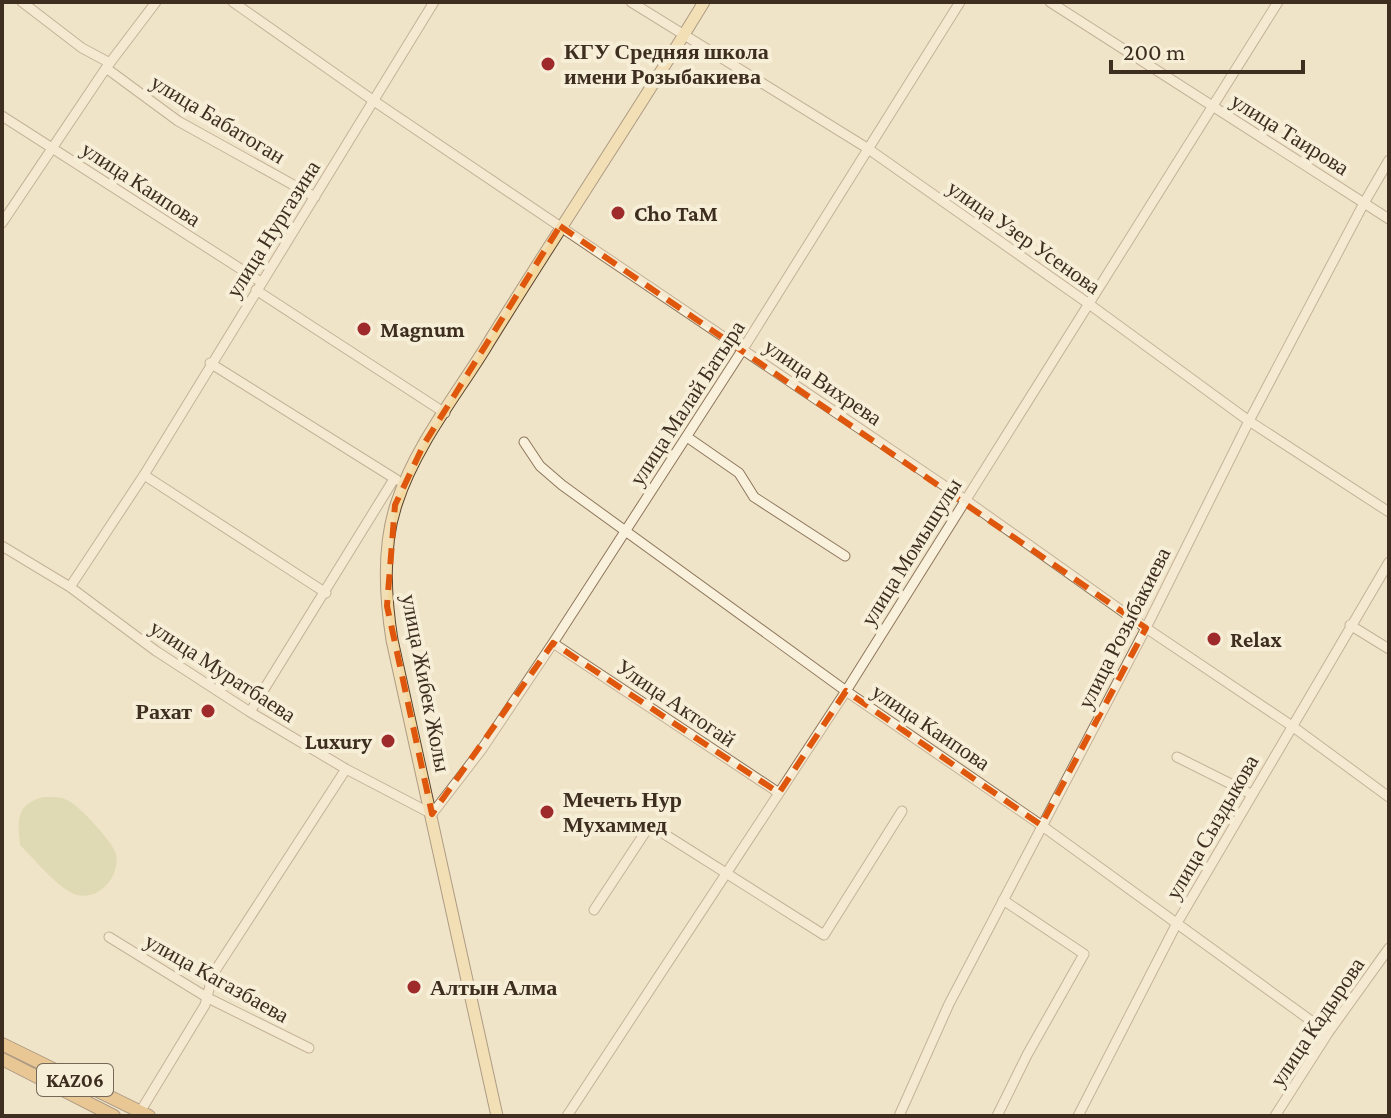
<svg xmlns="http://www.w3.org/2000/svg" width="1391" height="1118" viewBox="0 0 1391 1118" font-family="'Crimson Pro',serif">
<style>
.green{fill:#c9cf9b}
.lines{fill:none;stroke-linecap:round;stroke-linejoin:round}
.minor-casing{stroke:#8d765c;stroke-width:11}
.major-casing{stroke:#5b4430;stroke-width:13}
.highway-casing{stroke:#5b4430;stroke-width:14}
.minor{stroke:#faf1dc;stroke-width:9}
.major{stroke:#f3d9a0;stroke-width:11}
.highway{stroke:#e0a458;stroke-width:12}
.marked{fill:none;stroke:#df570d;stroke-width:6;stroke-dasharray:16 10;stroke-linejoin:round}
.poi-dot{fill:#9e2a2b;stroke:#f7eed8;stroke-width:3}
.labels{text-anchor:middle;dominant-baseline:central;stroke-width:8;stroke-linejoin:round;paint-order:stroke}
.shield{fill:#f7eed8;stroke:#756857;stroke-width:2}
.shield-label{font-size:20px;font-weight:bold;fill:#3d2e20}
.poi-label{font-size:22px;font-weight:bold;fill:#3d2e20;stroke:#f7eed8;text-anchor:start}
.street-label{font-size:22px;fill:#3d2e20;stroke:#f7eed8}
</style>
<rect width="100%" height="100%" fill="#f0e4c8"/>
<!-- green -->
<path class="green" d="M 43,797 C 50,797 60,796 67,800 C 79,805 113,842 116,854 C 121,879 94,906 70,892 C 53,882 34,859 20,845 C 18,820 15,805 43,797 Z"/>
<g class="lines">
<defs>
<path id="minor" d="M 22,2 L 82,48 L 110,63
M 233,2 L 374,101 L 964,499 L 1146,628 L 1292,726 L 1389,797
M 631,2 L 867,148 L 1089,304 L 1249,421 L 1389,512
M 1050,2 L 1389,219
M 106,68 L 178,121 L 315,197
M 2,116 L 261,282
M 2,223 L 106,68 L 156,2
M 256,290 L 445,413
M 210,363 L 397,480
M 687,437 L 739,473 L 754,497 L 845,556
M 524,442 L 540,466 L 562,485 L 846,691 L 1041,825 L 1328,1033
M 144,475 L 326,593
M 2,546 L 70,587 L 156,651 L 250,712 L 346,769 L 432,814 L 482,749 L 553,643 L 743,349 L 960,2
M 70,587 L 144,475 L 434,2
M 1350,625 L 1389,649
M 553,643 L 779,793
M 250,712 L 394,479
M 1177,757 L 1251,794
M 594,910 L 650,825 L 824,935 L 902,811
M 109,937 L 208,998 L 309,1048
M 140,1112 L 205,1005 L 213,974 L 346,769
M 567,1116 L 846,691 L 1278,2
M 899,1116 L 949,1004 L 1146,628 L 1249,421 L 1364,203 L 1389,160
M 997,1116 L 1027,1055 L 1084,954 L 1003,900
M 1078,1116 L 1177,923 L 1389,562
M 1275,1116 L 1328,1033 L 1389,948"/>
<path id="major" d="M 497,1116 L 392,640 C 385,596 382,545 397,502 C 415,447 454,398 484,350 C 556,233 633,119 704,2"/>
<path id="highway" d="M 2,1044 L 149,1116
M 2,1059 L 114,1116"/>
</defs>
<!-- minor casing -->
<use href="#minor" class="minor-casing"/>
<!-- major casing -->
<use href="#major" class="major-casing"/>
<!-- highway casing -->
<use href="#highway" class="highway-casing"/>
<!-- minor -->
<use href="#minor" class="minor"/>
<!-- major -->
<use href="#major" class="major"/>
<!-- highway -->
<use href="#highway" class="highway"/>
</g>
<!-- marked area -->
<path d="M0 0H1391V1118H0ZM 560,226 L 1146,628 L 1041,825 L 846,691 L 779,793 L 553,643 L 432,814 L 387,606 L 395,505 L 424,444 Z" fill="#f0e4c8" fill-opacity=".55" fill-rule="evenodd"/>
<path class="marked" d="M 560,226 L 1146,628 L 1041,825 L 846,691 L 779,793 L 553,643 L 432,814 L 387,606 L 395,505 L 424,444 Z"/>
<!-- markers -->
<g class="poi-dot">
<circle cx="548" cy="64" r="8"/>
<circle cx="618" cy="213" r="8"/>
<circle cx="364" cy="329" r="8"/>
<circle cx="1214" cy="639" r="8"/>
<circle cx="208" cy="711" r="8"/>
<circle cx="388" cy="741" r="8"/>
<circle cx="547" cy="812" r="8"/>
<circle cx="414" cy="987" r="8"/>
</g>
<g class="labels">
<!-- shield labels -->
<rect class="shield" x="37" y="1064" width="76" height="32" rx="6"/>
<g class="shield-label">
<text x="75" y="1080">KAZ06</text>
</g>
<!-- poi labels -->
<g class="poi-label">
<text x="564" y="51">КГУ Средняя школа<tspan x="564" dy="25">имени Розыбакиева</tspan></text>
<text x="634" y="213">Cho TaM</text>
<text x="380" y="329">Magnum</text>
<text x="1230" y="639">Relax</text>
<text x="192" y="711" text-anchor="end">Рахат</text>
<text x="372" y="741" text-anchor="end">Luxury</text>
<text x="563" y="799">Мечеть Нур<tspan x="563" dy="25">Мухаммед</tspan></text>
<text x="430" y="987">Алтын Алма</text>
</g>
<!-- street labels -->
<g class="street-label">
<text transform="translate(218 119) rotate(31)">улица Бабатоган</text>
<text transform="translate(1290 134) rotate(32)">улица Таирова</text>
<text transform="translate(141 184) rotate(33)">улица Каипова</text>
<text transform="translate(273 229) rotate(-58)">улица Нургазина</text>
<text transform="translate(1024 237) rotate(35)">улица Узер Усенова</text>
<text transform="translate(823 382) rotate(34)">улица Вихрева</text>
<text transform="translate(687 403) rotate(-57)">улица Малай Батыра</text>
<text transform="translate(911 552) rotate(-58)">улица Момышулы</text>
<text transform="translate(1124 628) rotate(-63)">улица Розыбакиева</text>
<text transform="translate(223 671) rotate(33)">улица Муратбаева</text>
<text transform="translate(426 683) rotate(79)">улица Жибек Жолы</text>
<text transform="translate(676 703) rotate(34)">Улица Актогай</text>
<text transform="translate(931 727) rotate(34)">улица Каипова</text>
<text transform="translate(1212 827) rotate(-60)">улица Сыздыкова</text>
<text transform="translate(217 978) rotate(29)">улица Кагазбаева</text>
<text transform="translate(1317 1022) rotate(-56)">улица Кадырова</text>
</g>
</g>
<!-- border -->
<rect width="1391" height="1118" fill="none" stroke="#3d2e20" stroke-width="8"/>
<!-- scale -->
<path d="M1111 60v12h192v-12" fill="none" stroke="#3d2e20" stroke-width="4"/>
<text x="1123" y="60" font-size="24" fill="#3d2e20" stroke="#f7eed8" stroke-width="6" paint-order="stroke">200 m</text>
</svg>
